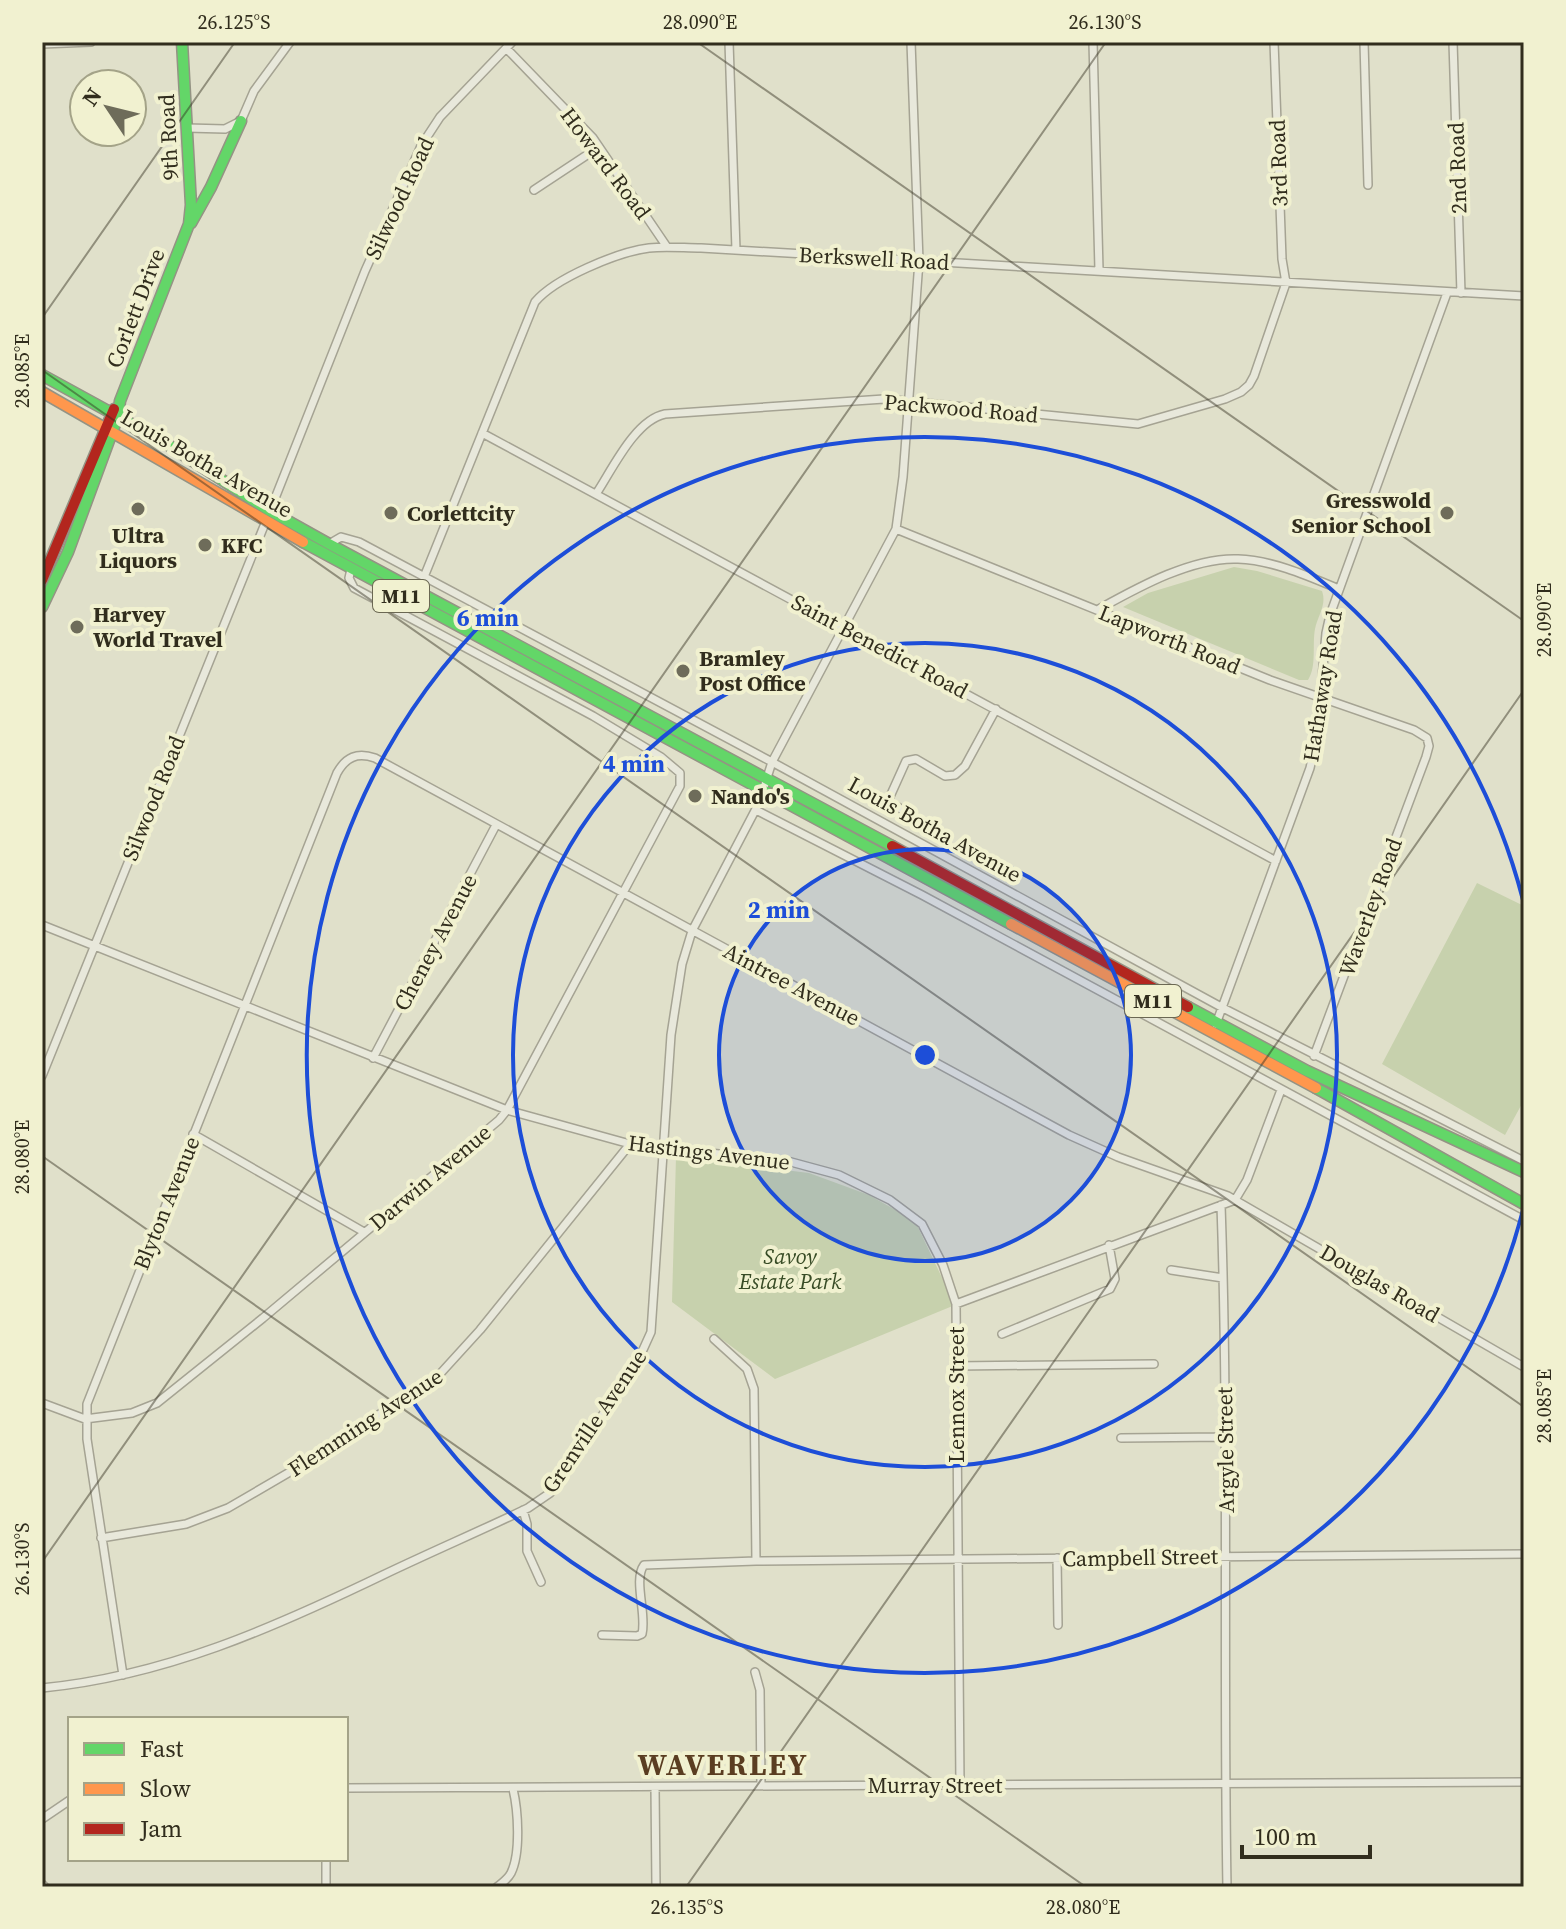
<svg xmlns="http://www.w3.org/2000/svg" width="1566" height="1929" viewBox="0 0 1566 1929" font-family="'Source Serif 4',serif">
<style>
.green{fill:#c7d1ad}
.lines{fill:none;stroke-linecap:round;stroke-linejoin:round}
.street-casing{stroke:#a5a393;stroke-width:10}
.fast-casing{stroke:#949384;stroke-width:13}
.slow-casing{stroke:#949384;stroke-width:13}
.jam-casing{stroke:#949384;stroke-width:13}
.street{stroke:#e8e8db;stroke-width:7}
.fast{stroke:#63d668;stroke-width:10}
.slow{stroke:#ff974d;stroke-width:10}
.jam{stroke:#b3261e;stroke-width:10}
.ticks{fill:none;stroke:#312d1d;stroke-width:2;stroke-opacity:0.45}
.ring{fill:none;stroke:#1d4ed8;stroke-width:4}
.poi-dot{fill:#6e6c5a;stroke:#f1f1d0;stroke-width:3}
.labels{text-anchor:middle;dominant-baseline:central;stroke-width:8;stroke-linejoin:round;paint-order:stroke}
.shield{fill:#f1f1d0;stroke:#6b6853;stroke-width:2}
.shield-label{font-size:20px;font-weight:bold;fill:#312d1d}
.street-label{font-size:22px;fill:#312d1d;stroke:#f1f1d0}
.poi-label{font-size:22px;font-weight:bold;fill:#312d1d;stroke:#f1f1d0;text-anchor:start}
.park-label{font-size:22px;font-style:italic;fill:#384c26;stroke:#f1f1d0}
.district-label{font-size:30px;font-weight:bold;letter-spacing:2px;fill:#5a3d21;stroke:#f1f1d0}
.centre{fill:#1d4ed8;stroke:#f1f1d0;stroke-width:4}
.ring-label{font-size:24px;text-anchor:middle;font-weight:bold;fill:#1d4ed8;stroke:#f1f1d0;stroke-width:8;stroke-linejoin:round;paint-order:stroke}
.neatline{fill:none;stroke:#312d1d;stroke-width:3}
.ticks-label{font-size:20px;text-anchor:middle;fill:#312d1d}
</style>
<rect width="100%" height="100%" fill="#e0e0ca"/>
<!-- green -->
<path class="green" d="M 1234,567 L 1257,571 L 1322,591 C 1327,605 1318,615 1315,629 C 1312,645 1317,666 1308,680 L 1299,680 L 1123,607 L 1148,593 Z
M 1477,883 L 1524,906 L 1524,1100 L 1505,1135 L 1382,1064 Z
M 676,1157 L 809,1173 L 869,1195 L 915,1221 L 955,1305 L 775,1379 L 672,1302 Z"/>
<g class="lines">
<defs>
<path id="street" d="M 729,42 L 736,250
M 1093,42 L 1099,270
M 1364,42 L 1368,185
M 1453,42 L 1461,293
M 42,44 L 91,42
M 506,48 L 593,138 L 667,247
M 187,128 L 225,129 L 241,121 L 254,91 L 290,42
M 534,190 L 599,147
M 482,433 L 1276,861
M 596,494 C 612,470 635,420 665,414 L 884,399 L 1138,424 L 1225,399 L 1241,392 L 1249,385 L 1254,376 L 1286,283 L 1282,259 L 1274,42
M 270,511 L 365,271 L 421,146 L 440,117 L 512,42
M 896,529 L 1270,680 L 1414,730 L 1427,738 L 1429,746 L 1426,757 L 1314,1056
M 329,544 L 341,537 L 359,542 L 772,762 L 1223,1008 L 1524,1161
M 424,577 L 535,302 C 555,278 618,252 649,248 C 666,246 684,248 701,248 L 1524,296
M 1099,609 C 1137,588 1192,557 1238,559 C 1272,560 1308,576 1339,589
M 756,810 L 922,895 L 1524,1220
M 919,820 L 888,801 L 906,761 L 916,759 L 945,776 L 955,775 L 965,766 L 996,709
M 42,925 L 507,1110 L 630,1144 L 791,1162 L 839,1175 L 890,1200 L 922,1224 L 943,1265 L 956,1304 L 960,1784
M 1216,1024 L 1310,768 L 1317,736 L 1326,633 L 1330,615 L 1447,293
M 373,1058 L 496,825
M 42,1076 L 266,521
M 193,1134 L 364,1232
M 1235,1200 L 1247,1180 L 1281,1090
M 1221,1205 C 1229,1432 1223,1660 1227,1887
M 1171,1270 L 1223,1278
M 956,1304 L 1235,1200
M 1002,1334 L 1110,1289 L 1115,1279 L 1109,1245
M 714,1339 L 747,1369 L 754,1389 L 756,1561
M 956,1366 L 1154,1364
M 42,1403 L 85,1419 L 132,1413 L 157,1403 L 263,1318 L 499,1120 L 507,1110 L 680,786 L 680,773 L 661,757 L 593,716 L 354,588 L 349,578 L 351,569
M 1121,1438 L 1225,1437
M 523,1510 L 527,1524 L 527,1551 L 541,1582
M 101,1538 L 186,1524 L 228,1508 L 307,1462 L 439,1375 L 480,1330 L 630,1144
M 1057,1558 L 1058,1625
M 602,1635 L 637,1636 L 642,1634 C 647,1614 633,1580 644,1565 L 756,1561 L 1524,1554
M 755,1672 L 760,1690 L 761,1786
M 123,1675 L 87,1439 L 87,1404 L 337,773 C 346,757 357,752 375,758 L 1069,1135 L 1118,1157 L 1228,1196 L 1524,1367
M 42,1688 C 165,1676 273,1628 383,1575 C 431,1552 480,1531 528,1508 L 550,1493 L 560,1479 L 637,1363 L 651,1332 L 671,1035 L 682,964 L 692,931 L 759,803 L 772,762 L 896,529 L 903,477 L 919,261 L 911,42
M 655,1787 L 656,1887
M 346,1788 L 1524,1782
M 42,1819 L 70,1800
M 42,1884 L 45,1887
M 326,1887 L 326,1859
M 497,1887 C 502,1883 508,1879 511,1873 C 521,1853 518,1810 513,1789"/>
<path id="fast" d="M 191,223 L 211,187 L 241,121
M 42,375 L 159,439 L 270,511 L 329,544 L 892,846
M 303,542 L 1011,924
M 42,607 L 68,552 L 118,416 L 120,401 L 189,224 L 191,205 L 182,42
M 1188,1007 L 1307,1071 L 1524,1172
M 1316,1088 L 1524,1204"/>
<path id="slow" d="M 42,392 L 303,542
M 1011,924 L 1316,1088"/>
<path id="jam" d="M 42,580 L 114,409
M 892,846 L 1188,1007"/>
</defs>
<!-- street casing -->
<use href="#street" class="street-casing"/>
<!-- fast casing -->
<use href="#fast" class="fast-casing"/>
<!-- slow casing -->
<use href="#slow" class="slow-casing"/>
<!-- jam casing -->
<use href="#jam" class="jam-casing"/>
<!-- street -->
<use href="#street" class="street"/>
<!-- fast -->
<use href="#fast" class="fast"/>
<!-- slow -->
<use href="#slow" class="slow"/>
<!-- jam -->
<use href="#jam" class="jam"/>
</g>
<!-- ticks -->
<path class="ticks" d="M 697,42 L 1524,621M 42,318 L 235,42M 42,370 L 1524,1407M 42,1156 L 1086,1887M 42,1562 L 1106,42M 686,1887 L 1524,690"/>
<!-- distance rings -->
<circle cx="925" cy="1055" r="206" fill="#1d4ed8" fill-opacity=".12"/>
<g class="ring">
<circle cx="925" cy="1055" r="206"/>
<circle cx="925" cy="1055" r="412"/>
<path d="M1523 1210A618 618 0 1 1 1523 900"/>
</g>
<!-- markers -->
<g class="poi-dot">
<circle cx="138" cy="509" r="8"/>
<circle cx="391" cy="513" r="8"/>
<circle cx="1447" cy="513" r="8"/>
<circle cx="205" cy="545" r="8"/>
<circle cx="77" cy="627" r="8"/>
<circle cx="683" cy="671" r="8"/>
<circle cx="695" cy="796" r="8"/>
</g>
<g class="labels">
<!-- shield labels -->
<g class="shield">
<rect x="373" y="580" width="56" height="32" rx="6"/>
<rect x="1125" y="985" width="56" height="32" rx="6"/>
</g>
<g class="shield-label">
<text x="401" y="596">M11</text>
<text x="1153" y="1001">M11</text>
</g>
<!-- street labels -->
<g class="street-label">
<text transform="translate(168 137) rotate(-93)">9th Road</text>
<text transform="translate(606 163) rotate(53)">Howard Road</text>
<text transform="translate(1278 163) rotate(-92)">3rd Road</text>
<text transform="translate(1457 168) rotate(-92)">2nd Road</text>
<text transform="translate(399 198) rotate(-65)">Silwood Road</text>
<text transform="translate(874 258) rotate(3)">Berkswell Road</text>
<text transform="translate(135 308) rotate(-69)">Corlett Drive</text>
<text transform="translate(961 408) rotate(5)">Packwood Road</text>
<text transform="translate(207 463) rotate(30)">Louis Botha Avenue</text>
<text transform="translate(1170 639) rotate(22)">Lapworth Road</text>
<text transform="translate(880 646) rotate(28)">Saint Benedict Road</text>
<text transform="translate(1322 686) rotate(-81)">Hathaway Road</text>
<text transform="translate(153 798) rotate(-68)">Silwood Road</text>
<text transform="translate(935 829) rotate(29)">Louis Botha Avenue</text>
<text transform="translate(1370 907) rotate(-70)">Waverley Road</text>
<text transform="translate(435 942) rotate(-62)">Cheney Avenue</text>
<text transform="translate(792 984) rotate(28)">Aintree Avenue</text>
<text transform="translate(709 1152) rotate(7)">Hastings Avenue</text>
<text transform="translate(430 1177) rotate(-40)">Darwin Avenue</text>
<text transform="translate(166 1203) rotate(-68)">Blyton Avenue</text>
<text transform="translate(1380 1283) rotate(30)">Douglas Road</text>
<text transform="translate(956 1395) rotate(-90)">Lennox Street</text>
<text transform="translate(594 1421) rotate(-56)">Grenville Avenue</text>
<text transform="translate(365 1422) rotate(-33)">Flemming Avenue</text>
<text transform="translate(1225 1450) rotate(-91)">Argyle Street</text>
<text transform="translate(1140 1557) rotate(-1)">Campbell Street</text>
<text x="935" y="1785">Murray Street</text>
</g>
<!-- poi labels -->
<g class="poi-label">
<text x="1431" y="500" text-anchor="end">Gresswold<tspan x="1431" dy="25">Senior School</tspan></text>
<text x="407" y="513">Corlettcity</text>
<text x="138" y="535" text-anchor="middle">Ultra<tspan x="138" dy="25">Liquors</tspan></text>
<text x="221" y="545">KFC</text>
<text x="93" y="614">Harvey<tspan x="93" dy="25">World Travel</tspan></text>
<text x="699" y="658">Bramley<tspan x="699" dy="25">Post Office</tspan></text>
<text x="711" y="796">Nando's</text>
</g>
<!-- park labels -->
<g class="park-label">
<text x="790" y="1256">Savoy<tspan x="790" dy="25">Estate Park</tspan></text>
</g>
<!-- district labels -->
<g class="district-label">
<text x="723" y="1764">WAVERLEY</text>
</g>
</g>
<circle cx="925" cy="1055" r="12" class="centre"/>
<g class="ring-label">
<text x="488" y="626">6 min</text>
<text x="634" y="772">4 min</text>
<text x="779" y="918">2 min</text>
</g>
<!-- border -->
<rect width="1566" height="1929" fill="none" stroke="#f1f1d0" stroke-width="88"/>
<!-- legend -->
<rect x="68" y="1717" width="280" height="144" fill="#f1f1d0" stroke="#a4a388" stroke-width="2"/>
<rect x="84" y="1743" width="40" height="12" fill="#63d668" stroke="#a4a388" stroke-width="2"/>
<text x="140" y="1757" font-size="24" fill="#312d1d">Fast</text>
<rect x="84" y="1783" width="40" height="12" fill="#ff974d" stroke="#a4a388" stroke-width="2"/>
<text x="140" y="1797" font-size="24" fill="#312d1d">Slow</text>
<rect x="84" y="1823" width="40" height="12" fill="#b3261e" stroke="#a4a388" stroke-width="2"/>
<text x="140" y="1837" font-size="24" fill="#312d1d">Jam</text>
<!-- north arrow -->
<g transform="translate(108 108) rotate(305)"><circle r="38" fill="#f1f1d0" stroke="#a4a388" stroke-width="2"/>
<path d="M0-6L14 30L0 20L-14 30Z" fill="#6e6c5a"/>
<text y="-12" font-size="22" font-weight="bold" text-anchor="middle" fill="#312d1d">N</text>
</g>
<!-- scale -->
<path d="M1242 1845v12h128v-12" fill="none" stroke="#312d1d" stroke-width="4"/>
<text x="1254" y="1845" font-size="24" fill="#312d1d" stroke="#f1f1d0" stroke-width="6" paint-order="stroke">100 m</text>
<rect x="44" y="44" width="1478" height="1841" class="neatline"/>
<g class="ticks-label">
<text x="234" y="29">26.125°S</text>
<text x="700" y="29">28.090°E</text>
<text x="1105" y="29">26.130°S</text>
<text transform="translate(22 371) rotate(-90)" y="7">28.085°E</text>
<text transform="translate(1544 620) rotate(-90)" y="7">28.090°E</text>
<text transform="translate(22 1157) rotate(-90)" y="7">28.080°E</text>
<text transform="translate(1544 1406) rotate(-90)" y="7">28.085°E</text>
<text transform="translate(22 1559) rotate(-90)" y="7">26.130°S</text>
<text x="687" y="1914">26.135°S</text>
<text x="1083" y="1914">28.080°E</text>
</g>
</svg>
